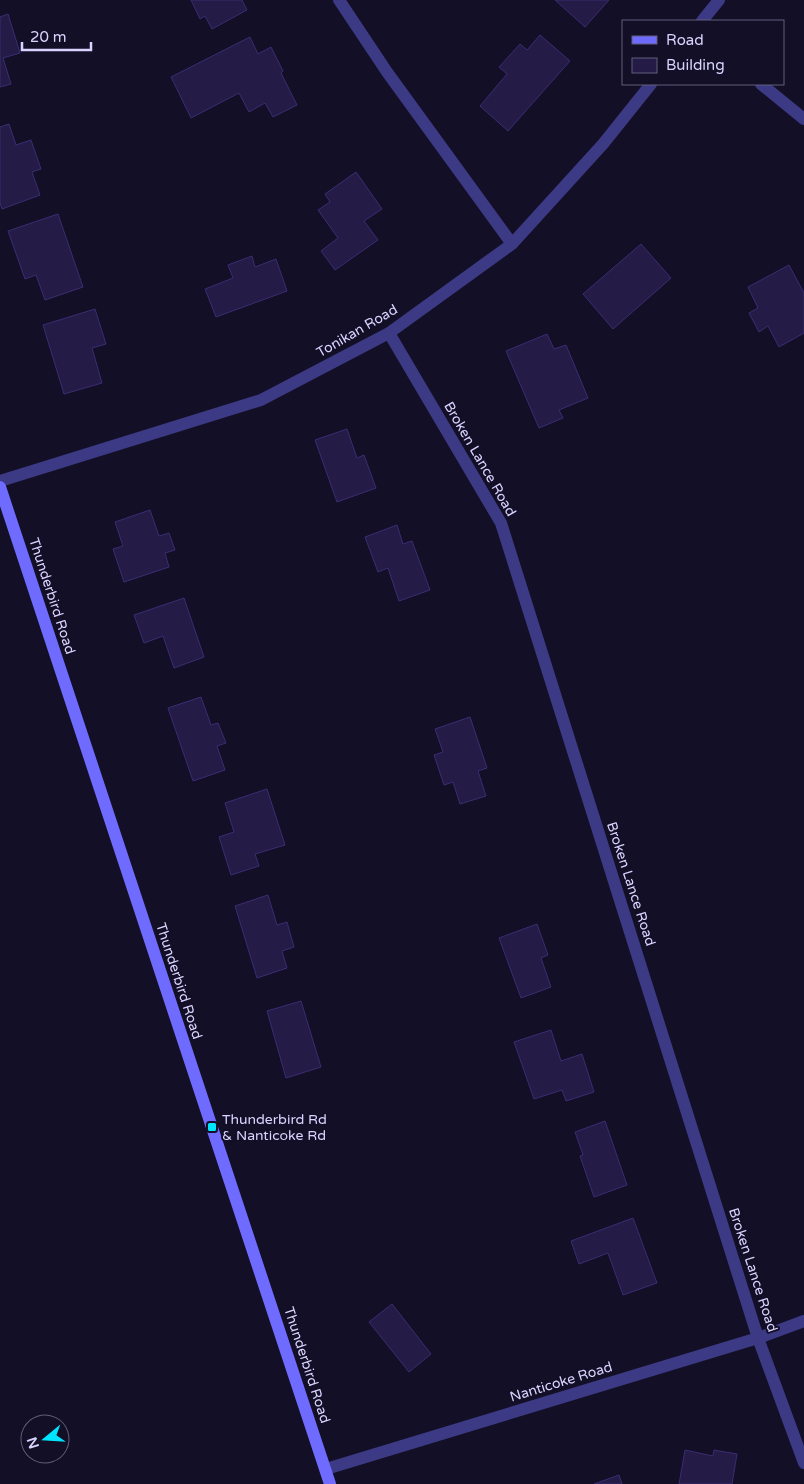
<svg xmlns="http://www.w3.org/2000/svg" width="804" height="1484" viewBox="0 0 804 1484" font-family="'Varela Round',sans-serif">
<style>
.building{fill:#241b47;stroke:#3b2d73}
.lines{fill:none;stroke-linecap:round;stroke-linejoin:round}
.street{stroke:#3d3a85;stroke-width:12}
.secondary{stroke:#6f6bff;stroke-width:12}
.poi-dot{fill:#00e5ff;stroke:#130f26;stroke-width:2}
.labels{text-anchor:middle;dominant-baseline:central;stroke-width:4;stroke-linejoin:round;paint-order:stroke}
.street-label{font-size:14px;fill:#d9d4ff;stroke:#130f26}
.poi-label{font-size:14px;fill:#d9d4ff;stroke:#130f26;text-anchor:start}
</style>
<rect width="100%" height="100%" fill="#130f26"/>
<!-- building -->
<path class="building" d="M 191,0 L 242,0 L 247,10 L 212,29 L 205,16 L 200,19 Z
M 555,0 L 609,0 L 585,27 Z
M 8,14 L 20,53 L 3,58 L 11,84 L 0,87 L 0,17 Z
M 540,35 L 570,61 L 508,131 L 480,106 L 507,74 L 499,67 L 520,44 L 527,50 Z
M 250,37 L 258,54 L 271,47 L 283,71 L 281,73 L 297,105 L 273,117 L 265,103 L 249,112 L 239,93 L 191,118 L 171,77 Z
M 9,124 L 16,145 L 31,140 L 41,169 L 32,172 L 40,195 L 2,209 L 0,203 L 0,127 Z
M 356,172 L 382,209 L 364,221 L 378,240 L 335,270 L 321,251 L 338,238 L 318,210 L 330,202 L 325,194 Z
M 58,214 L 83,287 L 45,300 L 36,275 L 25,279 L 8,231 Z
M 641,244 L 671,278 L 613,329 L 583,294 Z
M 252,256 L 255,267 L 276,259 L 287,291 L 216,317 L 205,289 L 233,278 L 228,265 Z
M 789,265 L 804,293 L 804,333 L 779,347 L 768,326 L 759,332 L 749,313 L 758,308 L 748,287 Z
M 95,309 L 106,344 L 92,348 L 102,383 L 64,394 L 43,325 Z
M 547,334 L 554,349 L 566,345 L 588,398 L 559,410 L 563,418 L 539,428 L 506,351 Z
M 347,429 L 357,458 L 364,455 L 376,488 L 337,502 L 315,440 Z
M 150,510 L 159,536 L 169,533 L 175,550 L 165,553 L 169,567 L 124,582 L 113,549 L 123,546 L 115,522 Z
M 397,525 L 403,544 L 412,541 L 430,590 L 399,601 L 388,568 L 378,572 L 365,537 Z
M 184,598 L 204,657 L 174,668 L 163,636 L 144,643 L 134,615 Z
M 201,697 L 211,725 L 218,723 L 226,743 L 217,746 L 225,770 L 193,781 L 168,708 Z
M 470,717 L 487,768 L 478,771 L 486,796 L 460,804 L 453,782 L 444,785 L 434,755 L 443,752 L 435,729 Z
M 267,789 L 285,845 L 255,854 L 259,866 L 231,875 L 219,837 L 234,832 L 225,803 Z
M 268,895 L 277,925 L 287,922 L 294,947 L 282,951 L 287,968 L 257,978 L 235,906 Z
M 537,924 L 548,955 L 541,958 L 551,987 L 521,998 L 499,938 Z
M 301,1001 L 321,1067 L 286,1078 L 267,1011 Z
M 551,1030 L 561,1061 L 582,1054 L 594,1092 L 566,1101 L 562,1090 L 534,1099 L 514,1042 Z
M 605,1121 L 627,1185 L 594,1197 L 580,1156 L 583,1155 L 575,1132 Z
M 633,1218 L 657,1283 L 623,1295 L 608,1253 L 579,1264 L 571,1241 Z
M 392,1304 L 431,1354 L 409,1372 L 369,1322 Z
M 685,1450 L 713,1456 L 714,1450 L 737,1454 L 732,1484 L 679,1484 Z
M 619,1475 L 622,1484 L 594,1484 Z"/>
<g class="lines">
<!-- street -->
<path class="street" d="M 339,0 L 387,72 L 512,244
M 702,21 L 719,0
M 761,84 L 804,119
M 389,333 L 501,523 L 758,1338 L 804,1463
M 0,481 L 261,400 L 389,333 L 512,244 L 603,144 L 651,84
M 326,1469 L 758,1338 L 804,1321"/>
<!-- secondary -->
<path class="secondary" d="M 0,487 L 330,1484"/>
</g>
<!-- markers -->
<rect class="poi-dot" x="207" y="1122" width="10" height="10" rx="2.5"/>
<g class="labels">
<!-- street labels -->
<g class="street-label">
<text transform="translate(357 331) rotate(-30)">Tonikan Road</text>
<text transform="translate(480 459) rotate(60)">Broken Lance Road</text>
<text transform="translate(52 596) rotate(72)">Thunderbird Road</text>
<text transform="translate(631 884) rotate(72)">Broken Lance Road</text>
<text transform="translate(179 981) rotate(72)">Thunderbird Road</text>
<text transform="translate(753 1270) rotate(72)">Broken Lance Road</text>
<text transform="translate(307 1365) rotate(72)">Thunderbird Road</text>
<text transform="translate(561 1382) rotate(-17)">Nanticoke Road</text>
</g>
<!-- poi labels -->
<g class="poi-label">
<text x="222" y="1119">Thunderbird Rd<tspan x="222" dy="16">&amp; Nanticoke Rd</tspan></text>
</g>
</g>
<!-- legend -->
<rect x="622" y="20" width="162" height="65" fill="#130f26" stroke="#625e7d"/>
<rect x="632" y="36" width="25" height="8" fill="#6f6bff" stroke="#625e7d"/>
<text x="666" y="45" font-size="15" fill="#d9d4ff">Road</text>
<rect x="632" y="58" width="25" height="15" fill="#241b47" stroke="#625e7d"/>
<text x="666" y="70" font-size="15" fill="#d9d4ff">Building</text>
<!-- north arrow -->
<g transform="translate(45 1439) rotate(252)"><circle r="24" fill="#130f26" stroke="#625e7d"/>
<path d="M0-4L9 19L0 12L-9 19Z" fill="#00e5ff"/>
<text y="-8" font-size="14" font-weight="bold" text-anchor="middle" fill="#d9d4ff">N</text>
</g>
<!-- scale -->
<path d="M22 42v8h69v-8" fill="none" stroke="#d9d4ff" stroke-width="2.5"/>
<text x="30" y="42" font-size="15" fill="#d9d4ff" stroke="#130f26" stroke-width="4" paint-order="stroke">20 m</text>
</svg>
